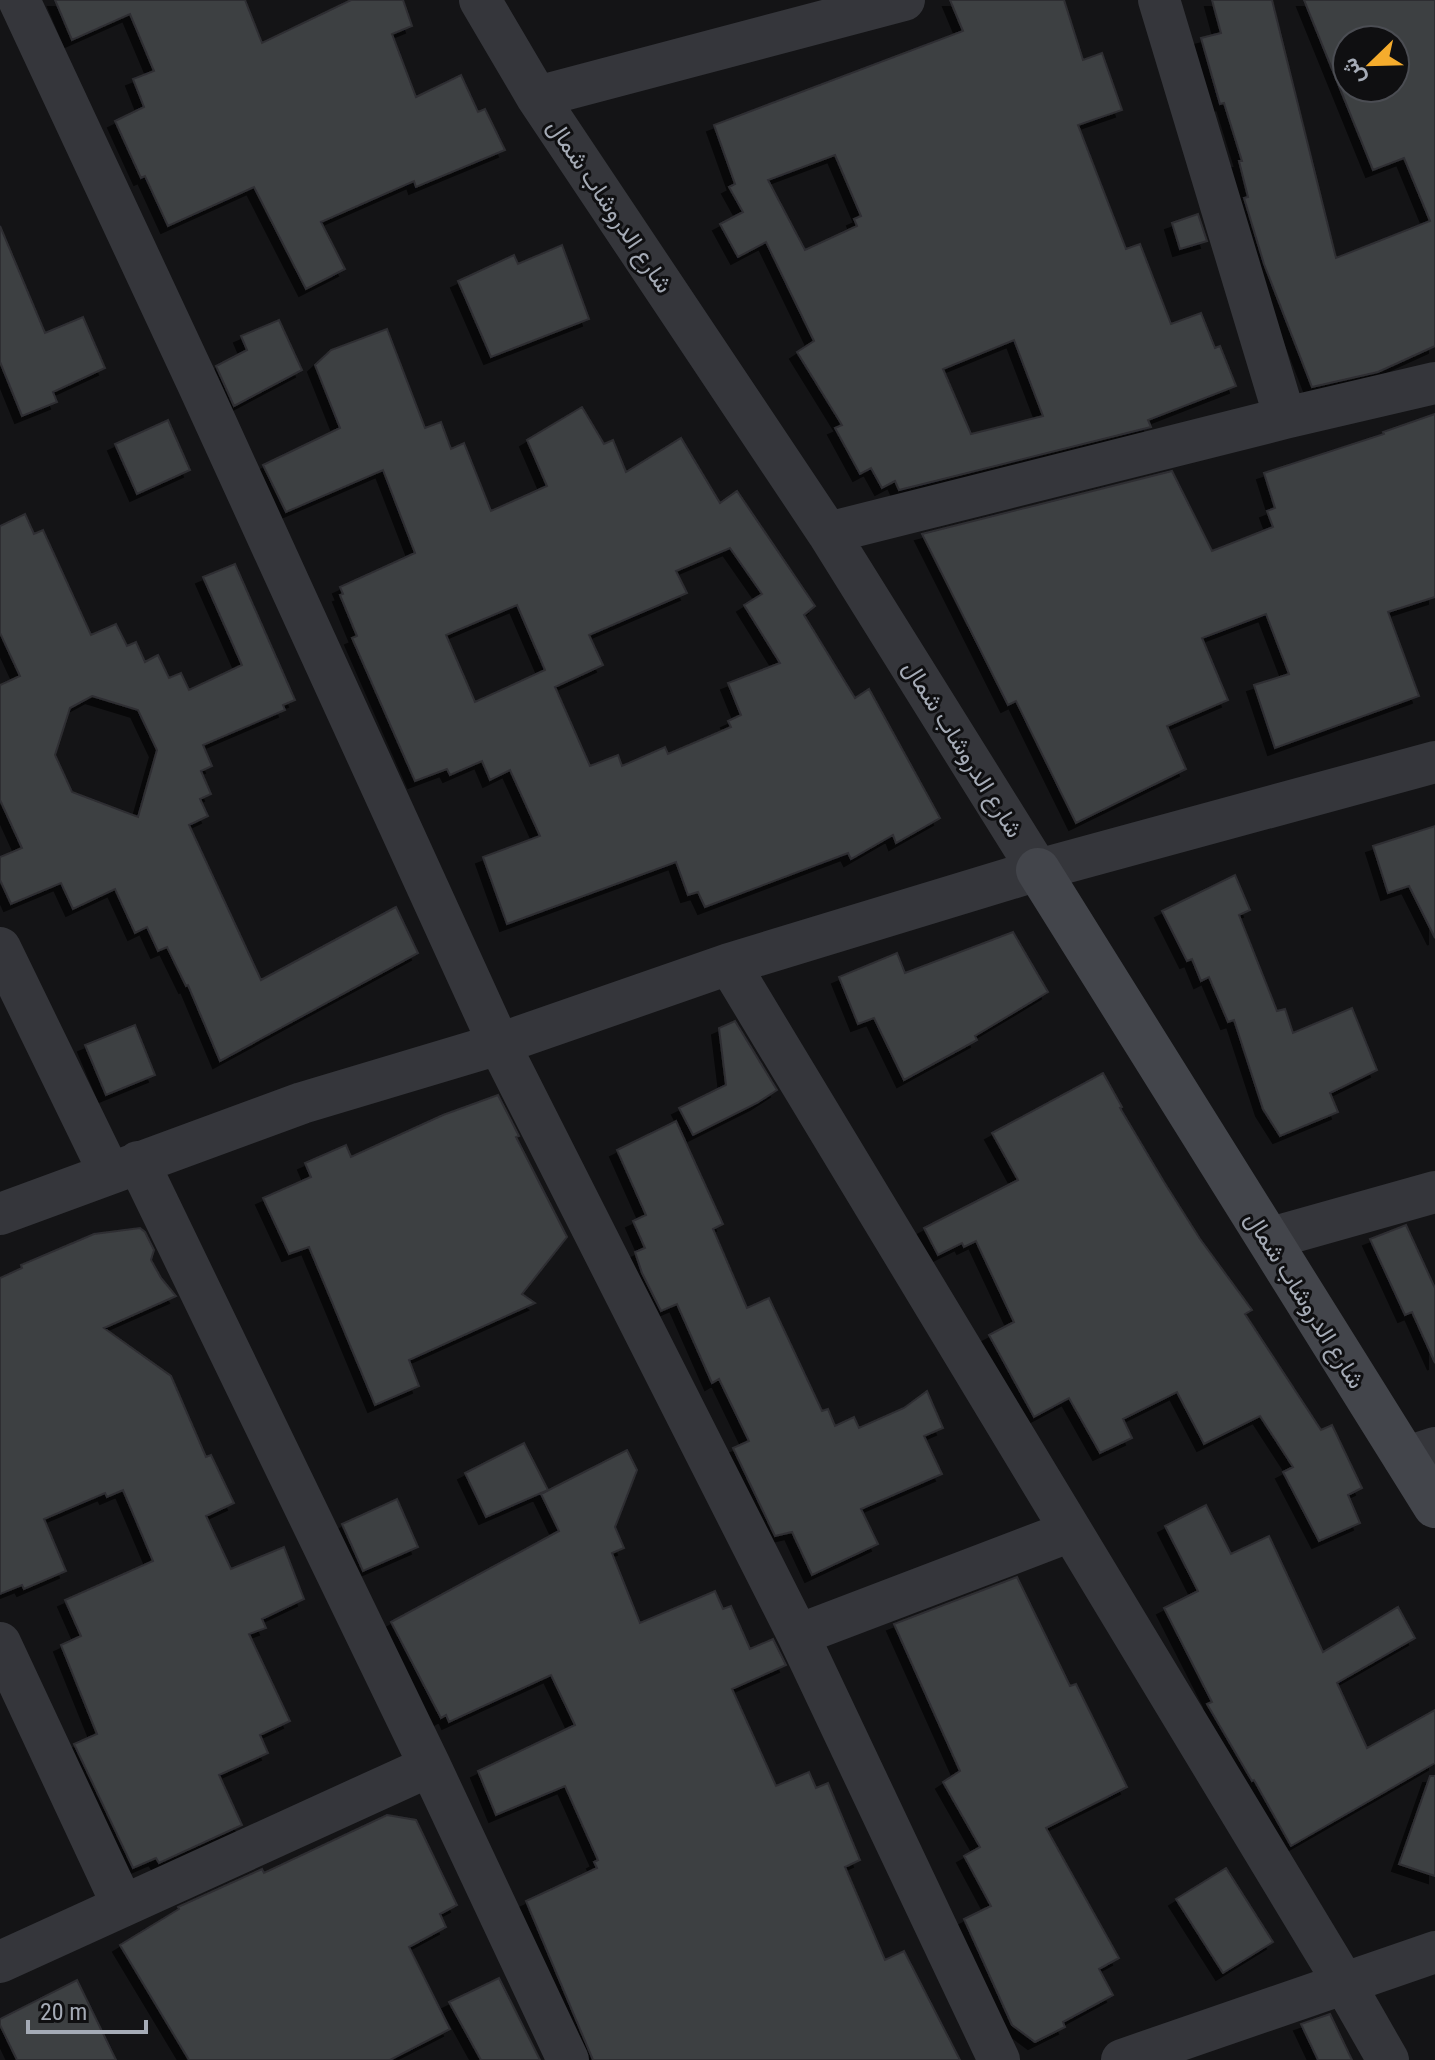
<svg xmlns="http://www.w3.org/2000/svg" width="1435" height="2060" viewBox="0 0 1435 2060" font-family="'Roboto Condensed',Vazirmatn,sans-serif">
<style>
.building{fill:#3e3f43;stroke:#2e2e32;stroke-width:2;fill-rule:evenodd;filter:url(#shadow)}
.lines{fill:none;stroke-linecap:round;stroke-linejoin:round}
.street{stroke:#35363b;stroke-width:42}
.secondary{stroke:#43454b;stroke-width:44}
.labels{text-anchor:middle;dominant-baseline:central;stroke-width:6;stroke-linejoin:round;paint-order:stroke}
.street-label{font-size:24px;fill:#a5abb6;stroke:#0f0f11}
</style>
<defs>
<filter id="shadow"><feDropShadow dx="-7" dy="7" stdDeviation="0" flood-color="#0009"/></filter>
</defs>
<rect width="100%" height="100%" fill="#141416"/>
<!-- building -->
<path class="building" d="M 55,0 L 245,0 L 262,43 L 351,0 L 403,0 L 412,26 L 392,34 L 416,97 L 461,75 L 478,112 L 485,109 L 505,150 L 416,187 L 414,181 L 321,222 L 345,269 L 306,289 L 254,187 L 168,226 L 145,176 L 141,178 L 115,121 L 144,107 L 133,79 L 154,71 L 130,14 L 72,40 Z
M 950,0 L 1064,0 L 1083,60 L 1102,53 L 1122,110 L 1078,125 L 1126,249 L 1140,244 L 1171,324 L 1201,313 L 1215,348 L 1220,346 L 1236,386 L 1148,420 L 1151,427 L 899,490 L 895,481 L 882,488 L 871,468 L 860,474 L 835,428 L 842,425 L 797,352 L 814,341 L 766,242 L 738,257 L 720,224 L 743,212 L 729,187 L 735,184 L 714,125 L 963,31 ZM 835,155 L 861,216 L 854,219 L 857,226 L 805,250 L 768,180 ZM 1014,340 L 1043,416 L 971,434 L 943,369 Z
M 1212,0 L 1272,0 L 1336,258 L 1430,221 L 1404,158 L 1373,170 L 1304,0 L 1435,0 L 1435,346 L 1378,372 L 1312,387 L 1264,264 L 1244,198 L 1248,197 L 1239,161 L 1242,161 L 1224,103 L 1220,104 L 1201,38 L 1221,33 ZM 1347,40 L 1395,40 L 1395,88 L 1347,88 Z
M 1198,214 L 1207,241 L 1180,249 L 1172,223 Z
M 0,226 L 45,333 L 83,317 L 105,368 L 53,392 L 57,402 L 22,416 L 0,362 Z
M 562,245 L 589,319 L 491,357 L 458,281 L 514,255 L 518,264 Z
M 279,320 L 302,370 L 234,406 L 216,366 L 247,350 L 241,336 Z
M 387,329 L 425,428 L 441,422 L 451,449 L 464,443 L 491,511 L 547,486 L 527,440 L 582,407 L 604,444 L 613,440 L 626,472 L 681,438 L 720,503 L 737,491 L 815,606 L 804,615 L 855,698 L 869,689 L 940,818 L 896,843 L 893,835 L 851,859 L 848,853 L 705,907 L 698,892 L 688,895 L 676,862 L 507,924 L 483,857 L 540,836 L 510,770 L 490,780 L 482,761 L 450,775 L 447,769 L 415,781 L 352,638 L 357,636 L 340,595 L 343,594 L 340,587 L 415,553 L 383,470 L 286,512 L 263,465 L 340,428 L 315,365 L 331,350 ZM 730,548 L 762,594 L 744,605 L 780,663 L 728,683 L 741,715 L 728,721 L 731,727 L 668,754 L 665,747 L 622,766 L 618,755 L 590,766 L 555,687 L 603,665 L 589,635 L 687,593 L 676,571 ZM 517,605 L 545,670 L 475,702 L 446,635 Z
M 1435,414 L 1435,597 L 1388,612 L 1419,696 L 1275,748 L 1254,685 L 1289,674 L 1266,614 L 1202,638 L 1228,700 L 1167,726 L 1186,769 L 1076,823 L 1016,701 L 1008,705 L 922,534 L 1172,471 L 1212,551 L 1273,527 L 1267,511 L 1275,508 L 1264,473 L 1384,434 L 1383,432 Z
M 168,420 L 190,470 L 137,494 L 115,444 Z
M 25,514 L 34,534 L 43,530 L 91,635 L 116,624 L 127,646 L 136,642 L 145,662 L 158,655 L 169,678 L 181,673 L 189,690 L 242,665 L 203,577 L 235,564 L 295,700 L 283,705 L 285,710 L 203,745 L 212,766 L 201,771 L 211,794 L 200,799 L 208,816 L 189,825 L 261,980 L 396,907 L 418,953 L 220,1061 L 188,985 L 186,986 L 167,947 L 158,951 L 147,927 L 135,933 L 115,889 L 73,909 L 61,883 L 11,904 L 0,880 L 0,857 L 22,848 L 0,800 L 0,685 L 20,676 L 0,633 L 0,526 ZM 92,696 L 138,710 L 157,750 L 138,817 L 72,792 L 55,755 L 70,708 Z
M 1435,826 L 1435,938 L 1409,886 L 1388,893 L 1373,846 Z
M 1235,875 L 1250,910 L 1239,915 L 1277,1011 L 1285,1009 L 1293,1033 L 1352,1008 L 1377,1070 L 1330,1093 L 1338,1112 L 1280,1136 L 1263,1109 L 1234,1020 L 1228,1022 L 1209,977 L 1201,981 L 1192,959 L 1187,961 L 1162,911 Z
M 1013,932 L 1048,992 L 975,1036 L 977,1040 L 904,1080 L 874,1018 L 858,1024 L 839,977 L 897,953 L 905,973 Z
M 735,1021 L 777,1090 L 757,1103 L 693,1135 L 679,1108 L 726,1085 L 719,1028 Z
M 135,1025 L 155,1075 L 106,1095 L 85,1045 Z
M 1103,1073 L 1122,1107 L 1120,1108 L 1164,1182 L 1200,1239 L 1252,1310 L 1245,1314 L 1321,1430 L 1332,1425 L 1362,1488 L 1348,1495 L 1360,1523 L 1319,1541 L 1283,1472 L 1293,1467 L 1260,1416 L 1204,1444 L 1177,1392 L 1123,1419 L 1132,1438 L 1100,1453 L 1069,1398 L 1034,1417 L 989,1335 L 1014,1322 L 976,1241 L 964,1247 L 962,1243 L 938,1255 L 924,1228 L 1018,1180 L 992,1133 Z
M 498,1095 L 519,1136 L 516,1137 L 567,1237 L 522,1294 L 535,1303 L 409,1360 L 419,1386 L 375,1405 L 309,1247 L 289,1254 L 263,1198 L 311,1177 L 305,1163 L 346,1145 L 351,1157 L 443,1115 Z
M 676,1121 L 723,1224 L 713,1229 L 747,1308 L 769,1298 L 822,1411 L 828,1409 L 835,1426 L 854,1417 L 859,1428 L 904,1408 L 927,1391 L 943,1428 L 924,1436 L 942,1474 L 861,1509 L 878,1544 L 812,1575 L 792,1532 L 775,1536 L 733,1448 L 749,1441 L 719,1379 L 712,1383 L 677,1304 L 661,1311 L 642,1273 L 635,1252 L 645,1248 L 633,1221 L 646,1215 L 617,1150 Z
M 1406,1225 L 1435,1288 L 1435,1363 L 1412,1312 L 1405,1315 L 1370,1239 Z
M 140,1228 L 145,1232 L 154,1250 L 151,1260 L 161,1278 L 176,1296 L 104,1328 L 171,1376 L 206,1457 L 211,1455 L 234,1503 L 206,1516 L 231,1569 L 284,1547 L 304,1599 L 262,1619 L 266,1628 L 249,1634 L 290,1721 L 260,1735 L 268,1753 L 219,1775 L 242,1825 L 159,1863 L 156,1858 L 133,1868 L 74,1744 L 97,1734 L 61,1645 L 81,1636 L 65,1600 L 153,1561 L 123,1490 L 107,1497 L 105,1493 L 44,1519 L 66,1571 L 24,1589 L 22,1585 L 0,1594 L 0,1278 L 22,1268 L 21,1265 L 94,1234 Z
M 524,1443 L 548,1490 L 486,1517 L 465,1473 Z
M 627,1450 L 637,1470 L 615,1527 L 624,1548 L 612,1553 L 640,1623 L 715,1591 L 723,1609 L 731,1606 L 750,1649 L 773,1639 L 786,1665 L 732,1689 L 776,1786 L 809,1772 L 816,1788 L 828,1783 L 860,1860 L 845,1867 L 885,1960 L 904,1951 L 960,2060 L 593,2060 L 526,1901 L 597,1868 L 594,1862 L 598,1860 L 565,1786 L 496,1815 L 478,1771 L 575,1725 L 551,1675 L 449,1722 L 446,1715 L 441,1718 L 391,1622 L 559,1531 L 541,1494 Z
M 397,1499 L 418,1547 L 363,1571 L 342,1524 Z
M 1206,1505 L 1231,1554 L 1269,1536 L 1323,1652 L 1398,1607 L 1415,1638 L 1337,1683 L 1367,1748 L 1435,1710 L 1435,1763 L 1291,1846 L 1254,1780 L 1252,1781 L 1207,1704 L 1212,1702 L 1164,1608 L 1198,1591 L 1165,1526 Z
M 1017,1577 L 1070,1686 L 1076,1684 L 1127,1787 L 1046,1828 L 1119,1958 L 1099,1969 L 1113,1995 L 1063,2022 L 1065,2027 L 1035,2042 L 1012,2025 L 964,1919 L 991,1906 L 964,1856 L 980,1847 L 943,1782 L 960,1771 L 894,1624 Z
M 1430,1776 L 1435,1776 L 1435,1876 L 1399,1864 Z
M 387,1815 L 416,1820 L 457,1905 L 440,1914 L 446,1927 L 409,1947 L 450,2029 L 390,2060 L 189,2060 L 120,1945 L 179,1909 L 178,1907 L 262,1869 L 264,1873 Z
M 1226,1868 L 1273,1942 L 1223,1973 L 1176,1899 Z
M 499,1978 L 540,2060 L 481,2060 L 449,2002 Z
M 77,1980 L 116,2060 L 17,2060 L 0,2025 L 0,2019 Z
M 1330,2014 L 1352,2060 L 1318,2060 L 1301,2024 Z"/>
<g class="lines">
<!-- street -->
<path class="street" d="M 19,0 L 199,386 L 499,1044 L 798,1635 L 999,2060
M 480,0 L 537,97 L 828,533 L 1038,870
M 1159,0 L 1285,418
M 537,97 L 904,0
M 828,533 L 1285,418 L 1435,383
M 0,948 L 109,1172
M 729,964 L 1344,1983 L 1388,2060
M 138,1162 L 430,1766 L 568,2060
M 0,1214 L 302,1103 L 499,1044 L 729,964 L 1038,870 L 1435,762
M 1268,1239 L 1435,1192
M 1404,1458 L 1435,1448
M 798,1635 L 1071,1531
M 0,1643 L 123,1906
M 0,1962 L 430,1766
M 1122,2060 L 1435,1952"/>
<!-- secondary -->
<path class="secondary" d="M 1038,870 L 1435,1506"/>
</g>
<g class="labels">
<!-- street labels -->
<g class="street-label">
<text transform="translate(610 206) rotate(56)">شارع الدروشاب شمال</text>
<text transform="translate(963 749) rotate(58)">شارع الدروشاب شمال</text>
<text transform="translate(1305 1300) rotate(58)">شارع الدروشاب شمال</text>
</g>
</g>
<!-- north arrow -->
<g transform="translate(1371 64) rotate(247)"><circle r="38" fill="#0f0f11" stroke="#4b4d53" stroke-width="2"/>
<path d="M0-6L14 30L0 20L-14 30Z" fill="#f5ac2d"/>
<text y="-12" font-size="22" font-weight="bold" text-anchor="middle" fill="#a5abb6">ش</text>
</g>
<!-- scale -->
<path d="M28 2020v12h118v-12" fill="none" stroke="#a5abb6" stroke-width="4"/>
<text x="40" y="2020" font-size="24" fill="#a5abb6" stroke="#0f0f11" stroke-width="6" paint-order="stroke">20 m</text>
</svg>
